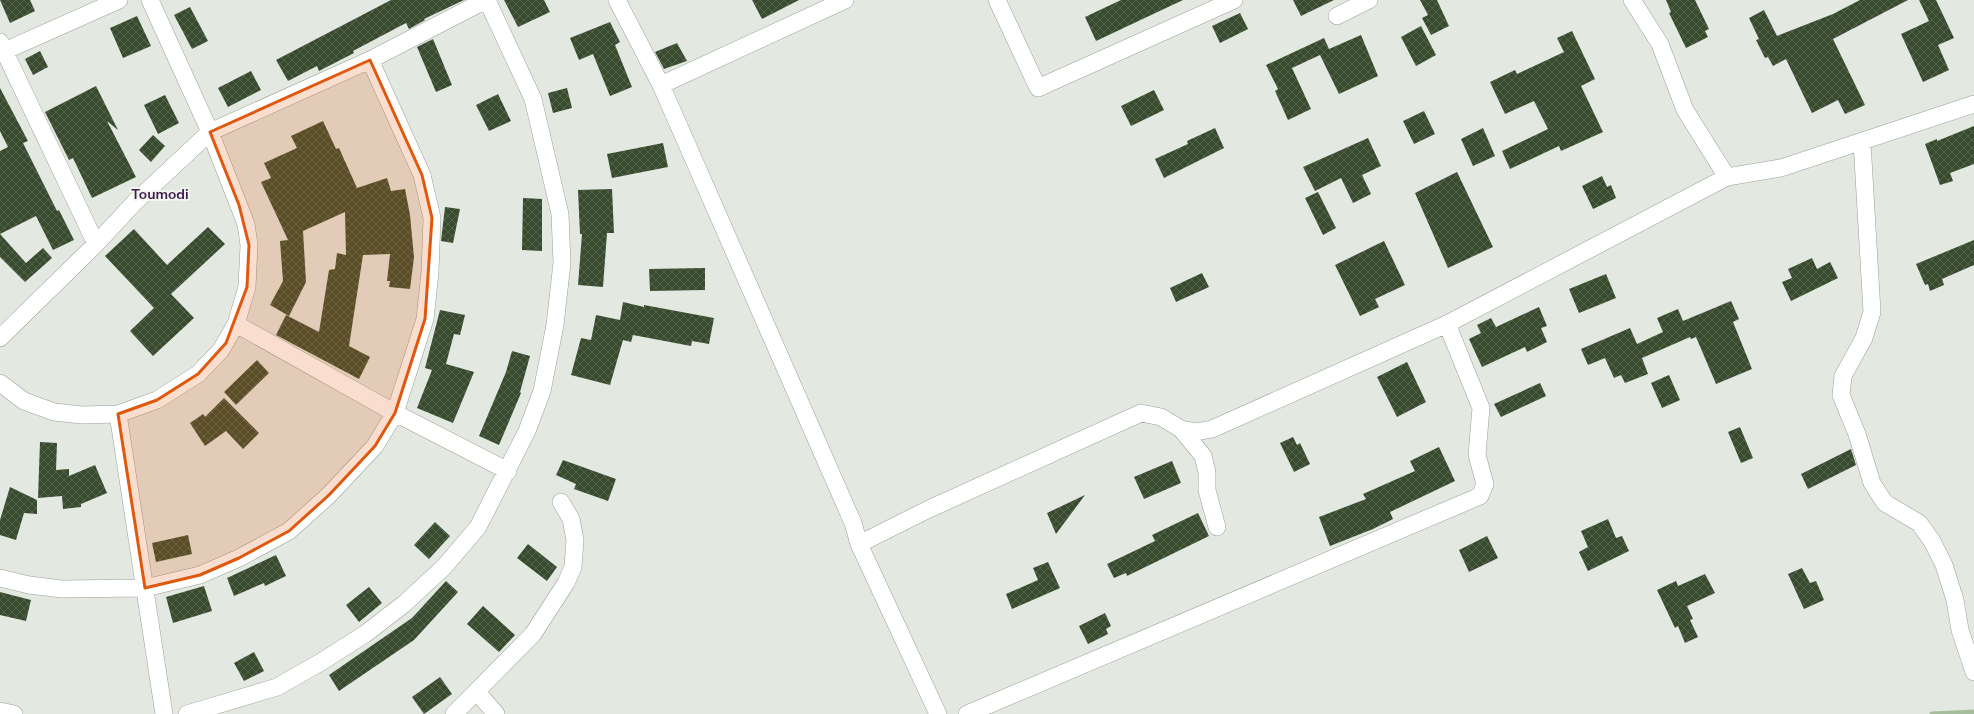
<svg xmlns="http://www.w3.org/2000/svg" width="1974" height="714" viewBox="0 0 1974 714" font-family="Mulish,sans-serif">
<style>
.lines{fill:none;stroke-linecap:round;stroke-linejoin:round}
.stream{stroke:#a6bc9b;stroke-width:5}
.building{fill:url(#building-cross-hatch)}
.street-casing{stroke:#9a9f98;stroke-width:18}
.street{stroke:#fff;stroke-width:17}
.marked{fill:#df580e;fill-opacity:0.2;stroke:#df580e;stroke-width:3;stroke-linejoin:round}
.labels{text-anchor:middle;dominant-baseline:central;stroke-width:4;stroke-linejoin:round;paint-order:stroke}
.district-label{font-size:14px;font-weight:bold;fill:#411a50;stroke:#f1f6ee}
</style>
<defs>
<pattern id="building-cross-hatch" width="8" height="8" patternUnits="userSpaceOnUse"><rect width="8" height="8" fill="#384b2e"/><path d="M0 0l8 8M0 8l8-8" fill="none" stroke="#54634c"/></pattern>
</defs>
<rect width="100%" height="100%" fill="#e3e9e1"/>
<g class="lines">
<!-- stream -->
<path class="stream" d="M 1932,714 L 1974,712"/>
</g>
<!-- building -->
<path class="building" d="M 0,0 L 30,0 L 35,11 L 10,23 Z
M 391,0 L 464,0 L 424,19 L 425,20 L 409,29 L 406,23 L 353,51 L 354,53 L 319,71 L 317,66 L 288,81 L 276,60 Z
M 504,0 L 544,0 L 550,12 L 518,27 Z
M 752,0 L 799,0 L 762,19 Z
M 1121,0 L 1183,0 L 1096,41 L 1085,17 Z
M 1293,0 L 1334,0 L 1301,16 Z
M 1420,0 L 1437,0 L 1449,26 L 1431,35 L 1422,18 L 1428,15 Z
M 1666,0 L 1695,0 L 1709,29 L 1705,31 L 1708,37 L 1686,48 L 1669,13 L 1671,12 Z
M 1860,0 L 1908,0 L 1833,39 L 1865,105 L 1845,114 L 1838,100 L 1812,113 L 1786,59 L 1773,66 L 1768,57 L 1765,58 L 1756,40 L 1759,39 L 1749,18 L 1764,10 L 1777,36 L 1833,14 Z
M 1919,0 L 1936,0 L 1954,38 L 1938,45 L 1949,70 L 1923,82 L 1901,34 L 1929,21 Z
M 190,7 L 208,41 L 192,49 L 174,15 Z
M 1240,13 L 1248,29 L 1220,43 L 1212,26 Z
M 137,16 L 151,46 L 123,58 L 110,28 Z
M 610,22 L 620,42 L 615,45 L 632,87 L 610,96 L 593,54 L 579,60 L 570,38 Z
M 1421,26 L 1436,55 L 1416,66 L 1401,37 Z
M 1572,31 L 1595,79 L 1581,86 L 1603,132 L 1561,151 L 1559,146 L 1510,169 L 1502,151 L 1548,129 L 1534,101 L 1505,114 L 1490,82 L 1515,70 L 1517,74 L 1564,52 L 1557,38 Z
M 1361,35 L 1378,76 L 1339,94 L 1320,55 L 1292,68 L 1311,109 L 1288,120 L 1275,91 L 1278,89 L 1266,65 L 1324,38 L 1329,49 Z
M 433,39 L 452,85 L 436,92 L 417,47 Z
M 677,43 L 687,61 L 664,69 L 655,52 Z
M 40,51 L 48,67 L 33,75 L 25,59 Z
M 251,71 L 261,90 L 228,107 L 218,88 Z
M 96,86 L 118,130 L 107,121 L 136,177 L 92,198 L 73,158 L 69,160 L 45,112 Z
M 0,88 L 28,141 L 23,143 L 57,211 L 59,210 L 74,240 L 53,250 L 36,216 L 0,234 L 26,263 L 43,248 L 52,258 L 25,282 L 0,257 L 0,151 L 8,147 L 0,131 Z
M 567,88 L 572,108 L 553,113 L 548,93 Z
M 1154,90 L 1164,110 L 1131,126 L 1121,106 Z
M 498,94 L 511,121 L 489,131 L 476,105 Z
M 165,95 L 179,123 L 158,134 L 144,105 Z
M 1424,111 L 1435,134 L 1414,144 L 1403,121 Z
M 323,121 L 336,149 L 339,148 L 357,188 L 387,178 L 391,191 L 405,189 L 410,215 L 414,257 L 410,289 L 389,287 L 390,281 L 387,281 L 390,254 L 363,255 L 349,346 L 370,357 L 359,379 L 276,335 L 286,315 L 319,332 L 329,270 L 335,269 L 337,253 L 346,255 L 345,212 L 303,231 L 306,282 L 289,316 L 270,305 L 283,281 L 280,241 L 288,240 L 261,182 L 271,178 L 264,163 L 297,148 L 291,136 Z
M 1974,126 L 1974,164 L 1950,173 L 1953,181 L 1940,185 L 1925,144 L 1937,139 L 1937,141 Z
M 1215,128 L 1224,148 L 1164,178 L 1155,159 L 1188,144 L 1187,141 Z
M 1483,128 L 1495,156 L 1473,166 L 1461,139 Z
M 153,135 L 165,146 L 151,162 L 139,150 Z
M 1368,138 L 1381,166 L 1362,175 L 1371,194 L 1353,203 L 1341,178 L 1315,191 L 1303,167 Z
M 663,143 L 668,167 L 612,178 L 607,154 Z
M 1457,172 L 1493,247 L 1448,268 L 1415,193 Z
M 1602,176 L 1607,187 L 1611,185 L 1616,198 L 1593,209 L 1582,186 Z
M 612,189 L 614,233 L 607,233 L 603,287 L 578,285 L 582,234 L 580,234 L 578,190 Z
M 1318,192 L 1336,228 L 1323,235 L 1305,198 Z
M 523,198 L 542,199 L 542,251 L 522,250 Z
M 445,207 L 460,209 L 453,243 L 441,241 Z
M 208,227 L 225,244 L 171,294 L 194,318 L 153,356 L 130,331 L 154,308 L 105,256 L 134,229 L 167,265 Z
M 1974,240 L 1974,265 L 1942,279 L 1944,285 L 1930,291 L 1928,284 L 1925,285 L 1916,264 Z
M 1384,241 L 1405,285 L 1375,299 L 1379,307 L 1360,316 L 1335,265 Z
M 1812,258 L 1817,269 L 1830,262 L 1838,278 L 1791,301 L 1782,282 L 1792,278 L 1788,269 Z
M 705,268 L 705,290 L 650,291 L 649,269 Z
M 1202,273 L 1209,287 L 1176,302 L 1170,288 Z
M 1606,274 L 1616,298 L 1579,313 L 1569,289 Z
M 1731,301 L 1739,319 L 1733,322 L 1752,369 L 1716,384 L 1696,337 L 1691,339 L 1690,337 L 1642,358 L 1648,374 L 1625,383 L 1621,375 L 1614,378 L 1605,358 L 1588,365 L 1581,349 L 1630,328 L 1637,344 L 1663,332 L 1657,318 L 1678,309 L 1683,321 Z
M 623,302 L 644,307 L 644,305 L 714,318 L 709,344 L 692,341 L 691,346 L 633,335 L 631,342 L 623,340 L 610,385 L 571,375 L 581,338 L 591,340 L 596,315 L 620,320 Z
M 1539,307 L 1547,326 L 1541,328 L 1547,342 L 1527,352 L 1525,347 L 1482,367 L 1469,339 L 1481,333 L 1477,325 L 1491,318 L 1496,327 Z
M 440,310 L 465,315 L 460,335 L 454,334 L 446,364 L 474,372 L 453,423 L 417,408 L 432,370 L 425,368 Z
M 512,351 L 530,356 L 520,392 L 521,393 L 499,445 L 479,436 L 506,372 Z
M 257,360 L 269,373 L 236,405 L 224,392 Z
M 1407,362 L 1426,402 L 1397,417 L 1377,377 Z
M 1669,375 L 1680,400 L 1662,408 L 1651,383 Z
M 1540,383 L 1546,396 L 1501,417 L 1494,404 Z
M 224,398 L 259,433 L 243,449 L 226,431 L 205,446 L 190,423 L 203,414 L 205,417 Z
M 1740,427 L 1753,458 L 1741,463 L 1728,432 Z
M 1293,437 L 1297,445 L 1300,443 L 1310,464 L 1294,472 L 1280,443 Z
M 40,442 L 57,443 L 56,470 L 69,469 L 69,476 L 95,465 L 107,493 L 81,504 L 81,507 L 63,509 L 62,496 L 38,498 Z
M 1439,447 L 1455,481 L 1390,512 L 1393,519 L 1373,529 L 1330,546 L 1319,517 L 1366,499 L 1363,494 L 1415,471 L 1410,461 Z
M 1851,449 L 1856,465 L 1808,489 L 1801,474 Z
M 563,460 L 616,479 L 608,501 L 574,489 L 576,484 L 556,475 Z
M 1172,461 L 1181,483 L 1144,499 L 1134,477 Z
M 10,487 L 37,500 L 37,514 L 24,513 L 16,540 L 0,535 L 0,520 Z
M 1085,495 L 1056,534 L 1047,513 Z
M 1198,513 L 1209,536 L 1127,576 L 1126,573 L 1114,578 L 1107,564 L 1155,541 L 1152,535 Z
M 1608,519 L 1616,538 L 1622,536 L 1629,551 L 1588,571 L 1579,552 L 1588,547 L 1581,531 Z
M 435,522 L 450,536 L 429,559 L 414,545 Z
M 188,535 L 192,554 L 156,562 L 152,543 Z
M 1487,536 L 1498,558 L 1469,572 L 1459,550 Z
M 528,544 L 557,567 L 547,581 L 517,558 Z
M 276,555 L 286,576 L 265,586 L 264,583 L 234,596 L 227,578 Z
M 1048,562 L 1060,588 L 1012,609 L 1006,594 L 1038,580 L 1033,568 Z
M 1802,568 L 1810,583 L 1816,581 L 1824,600 L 1804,609 L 1788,574 Z
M 1705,574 L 1715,593 L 1687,606 L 1693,619 L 1690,620 L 1698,637 L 1685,643 L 1678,626 L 1675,628 L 1657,590 L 1676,581 L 1678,586 Z
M 446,581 L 458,592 L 414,640 L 339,691 L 329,675 L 412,618 Z
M 204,586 L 212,611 L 173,623 L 166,597 Z
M 369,587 L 382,603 L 359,622 L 346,605 Z
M 0,592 L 31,600 L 26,621 L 0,615 Z
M 483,606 L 515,635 L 499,652 L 467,624 Z
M 1105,613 L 1111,626 L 1106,629 L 1108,634 L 1088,644 L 1079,626 Z
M 254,652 L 264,671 L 244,681 L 234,663 Z
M 440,677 L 452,694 L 424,714 L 412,697 Z"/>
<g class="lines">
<defs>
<path id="street" d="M 617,0 L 661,85 L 853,523 L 859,544 L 938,714
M 997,0 L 1038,88 L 1234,0
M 1632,0 L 1660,44 L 1685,110 L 1727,177
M 1337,16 L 1369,0
M 0,42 L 96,244
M 0,53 L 119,0
M 661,85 L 845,0
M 1862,142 L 1872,312 L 1864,338 L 1843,376 L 1841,395 L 1857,434 L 1872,483 L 1879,494 L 1885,503 L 1919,523 L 1932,541 L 1944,565 L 1955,600 L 1960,630 L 1974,672
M 236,324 L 395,413 L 508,471
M 0,338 L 96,244 L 135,202 L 210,132 L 370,60 L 486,0
M 0,383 L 24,401 L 54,412 L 82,415 L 118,414 L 157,400 L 198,374 L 221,350 L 236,324 L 247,287 L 249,245 L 246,224 L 210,132 L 150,0
M 118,414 L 164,714
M 1181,429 L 1203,456 L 1207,472 L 1207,490 L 1217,527
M 859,544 L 929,509 L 1141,413 L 1161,417 L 1181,429 L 1196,432 L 1212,429 L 1447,324 L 1727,177 L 1781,168 L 1974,104
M 0,578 L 29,585 L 62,589 L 145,588 L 200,575 L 239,558 L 289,531 L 329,495 L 375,446 L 395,413 L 425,319 L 430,272 L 432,218 L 422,175 L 370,60
M 477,692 L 496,714
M 0,711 L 14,714
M 187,714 L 277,687 L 321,662 L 365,634 L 404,604 L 444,567 L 478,527 L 527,431 L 542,391 L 555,325 L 562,263 L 560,214 L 533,99 L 487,0
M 454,714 L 533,634 L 566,583 L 573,567 L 575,540 L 571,519 L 561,502
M 967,714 L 1480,496 L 1485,484 L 1477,455 L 1481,408 L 1447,324"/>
</defs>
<!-- street casing -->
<use href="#street" class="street-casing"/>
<!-- street -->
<use href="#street" class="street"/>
</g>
<!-- marked area -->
<path class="marked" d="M 370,60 L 422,175 L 432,218 L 425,319 L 395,413 L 375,446 L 329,495 L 289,531 L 239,558 L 200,575 L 145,588 L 118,414 L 157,400 L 198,374 L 226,343 L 247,287 L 249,245 L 239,205 L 210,132 Z"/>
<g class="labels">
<!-- district labels -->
<g class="district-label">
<text x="160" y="194">Toumodi</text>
</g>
</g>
</svg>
